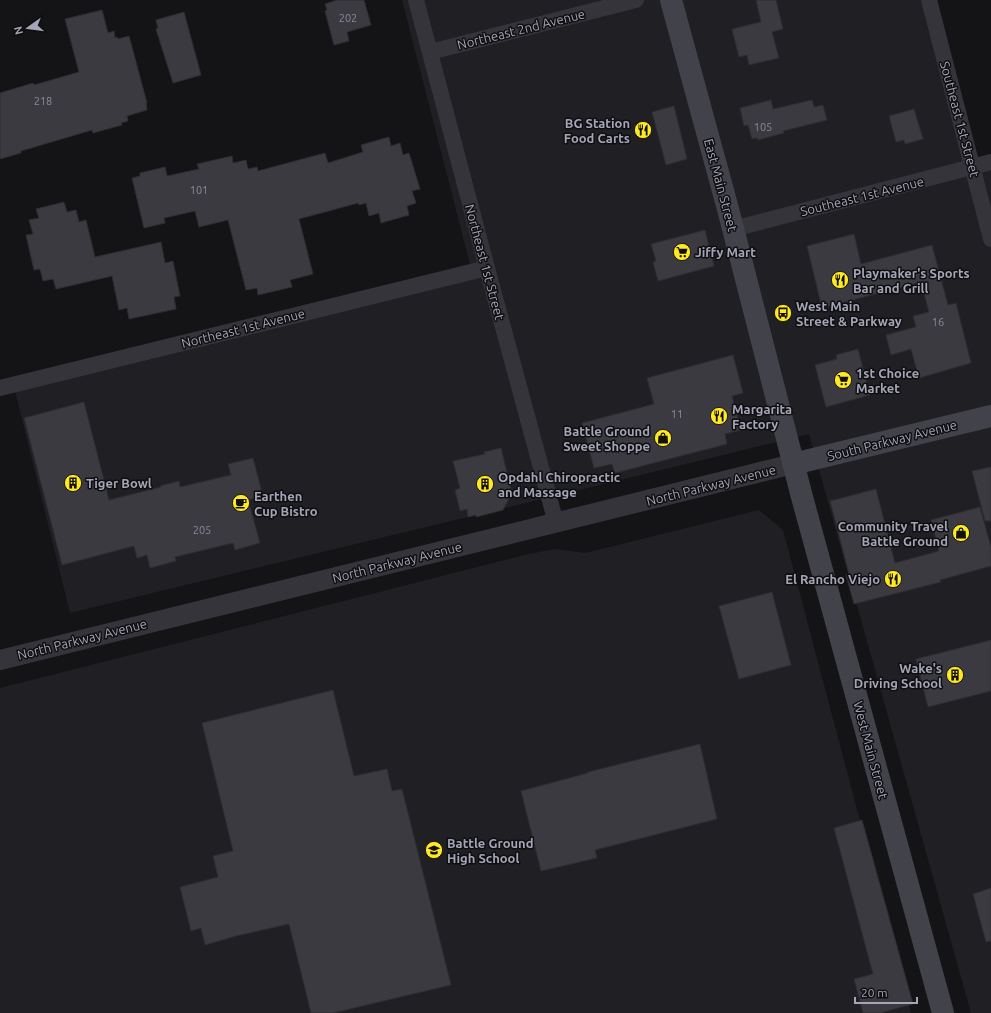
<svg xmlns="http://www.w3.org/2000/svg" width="991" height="1013" viewBox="0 0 991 1013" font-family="Ubuntu,sans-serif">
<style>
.built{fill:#201f23}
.building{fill:#3b3a41;stroke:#2e2d32}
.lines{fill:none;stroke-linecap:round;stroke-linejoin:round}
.minor{stroke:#35343b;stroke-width:16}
.tertiary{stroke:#35343b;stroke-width:20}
.secondary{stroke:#42424b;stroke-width:22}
.labels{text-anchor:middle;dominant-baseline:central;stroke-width:3;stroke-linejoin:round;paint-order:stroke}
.number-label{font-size:11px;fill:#8a8a9a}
.street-label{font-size:13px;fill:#a4a5b7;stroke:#0f0e10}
.poi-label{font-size:13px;font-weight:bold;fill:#a4a5b7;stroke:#0f0e10;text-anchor:start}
</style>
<rect width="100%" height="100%" fill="#141315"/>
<!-- built -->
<path class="built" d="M 402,0 L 935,0 L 975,160 L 991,157 L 991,1013 L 971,1013 L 809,434 L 530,502 L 70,613 L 15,391 L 473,276 Z
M 759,510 L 783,530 L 911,1013 L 0,1013 L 0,688 L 529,554 L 555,549 L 585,553 Z"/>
<!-- building -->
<path class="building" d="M 337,0 L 364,0 L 371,25 L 347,32 L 349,41 L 334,45 L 325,11 L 327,10 L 325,4 Z
M 756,0 L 776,0 L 783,29 L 772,32 L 779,58 L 749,65 L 747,55 L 739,57 L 732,29 L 761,22 Z
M 102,10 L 108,33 L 114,31 L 115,38 L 117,37 L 118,39 L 129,36 L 147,103 L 146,103 L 147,110 L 127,116 L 128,121 L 121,123 L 122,125 L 93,133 L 92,130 L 21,151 L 21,153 L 0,159 L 0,93 L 33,83 L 34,85 L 79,72 L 65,19 Z
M 184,12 L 201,75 L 173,83 L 156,29 L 158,28 L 156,20 Z
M 771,100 L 773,109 L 812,100 L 814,107 L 823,105 L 827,120 L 783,131 L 784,133 L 758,140 L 757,138 L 752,139 L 748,125 L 744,126 L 740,108 Z
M 674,106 L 687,159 L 666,165 L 652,112 Z
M 914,109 L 923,139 L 905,144 L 904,140 L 896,142 L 889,116 Z
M 389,137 L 391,146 L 400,143 L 403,155 L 409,153 L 420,189 L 412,191 L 416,203 L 407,206 L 409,215 L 381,223 L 379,213 L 369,216 L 366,203 L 359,205 L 358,203 L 299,219 L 313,274 L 290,280 L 292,287 L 258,295 L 257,288 L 246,290 L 228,220 L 199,227 L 195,211 L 164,218 L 165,223 L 144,228 L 132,178 L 140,176 L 140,173 L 165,167 L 167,176 L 199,169 L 197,164 L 232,156 L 233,163 L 246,160 L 248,169 L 257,167 L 258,171 L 325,153 L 328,163 L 363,152 L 361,145 Z
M 64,202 L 67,212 L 76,210 L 79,222 L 86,220 L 95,257 L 161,242 L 165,263 L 173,261 L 180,296 L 174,297 L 176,309 L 129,319 L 127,308 L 119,310 L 112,276 L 56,289 L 53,279 L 43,281 L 40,269 L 34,270 L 26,235 L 33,234 L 29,220 L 39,218 L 36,209 Z
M 705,230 L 714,266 L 658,281 L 653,262 L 656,261 L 651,244 Z
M 854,234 L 861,264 L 932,245 L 948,305 L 956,303 L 971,363 L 919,378 L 911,349 L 891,355 L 886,335 L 916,327 L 913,316 L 929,312 L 921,282 L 822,308 L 807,246 Z
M 858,349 L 870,395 L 826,407 L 815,365 L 837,359 L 836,355 Z
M 733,355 L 743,393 L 732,396 L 741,430 L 725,434 L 727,444 L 615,473 L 612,464 L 594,468 L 582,423 L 654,404 L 647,378 Z
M 84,402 L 109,500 L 161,487 L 160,486 L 179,481 L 180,487 L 231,475 L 228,464 L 253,458 L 263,496 L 248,500 L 260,543 L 235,550 L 233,543 L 175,557 L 176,561 L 150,568 L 147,555 L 137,558 L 134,546 L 62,565 L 24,418 Z
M 501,448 L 512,493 L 503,510 L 476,517 L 476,515 L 468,517 L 467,509 L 460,511 L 455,490 L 460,488 L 453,461 L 485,454 L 484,452 Z
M 991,467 L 991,521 L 985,521 L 972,471 Z
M 876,489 L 895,563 L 939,551 L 931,520 L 980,507 L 991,547 L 991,566 L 940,580 L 941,582 L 854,604 L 846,575 L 849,574 L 830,501 Z
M 772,592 L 791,665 L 739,679 L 719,606 Z
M 991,640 L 991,691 L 928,707 L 916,659 Z
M 333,690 L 354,776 L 387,769 L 392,791 L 402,789 L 451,985 L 333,1013 L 311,1013 L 289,924 L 236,936 L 205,945 L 201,928 L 191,931 L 180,887 L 218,877 L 213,856 L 233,851 L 202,723 Z
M 700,744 L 717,819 L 595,850 L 597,858 L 541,871 L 521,791 L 588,773 L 588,772 Z
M 862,820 L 913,1004 L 880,1013 L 863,1013 L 854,979 L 873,974 L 834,828 Z
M 991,888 L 991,941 L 986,942 L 973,894 Z"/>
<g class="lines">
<!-- minor -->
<path class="minor" d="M 416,0 L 487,268 L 556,523
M 929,0 L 991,239
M 430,52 L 636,0
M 733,229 L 991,162
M 0,388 L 487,268"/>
<!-- tertiary -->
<path class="tertiary" d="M 0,660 L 793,464"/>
<!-- secondary -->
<path class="secondary" d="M 671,0 L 728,209 L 802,497 L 943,1013
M 793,464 L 991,416"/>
</g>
<!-- icons -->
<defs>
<symbol id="restaurant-disc" viewBox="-11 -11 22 22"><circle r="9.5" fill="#ffe922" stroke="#0f0e10"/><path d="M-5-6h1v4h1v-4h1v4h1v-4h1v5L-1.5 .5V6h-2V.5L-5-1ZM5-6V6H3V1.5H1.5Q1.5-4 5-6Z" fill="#111"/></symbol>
<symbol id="supermarket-disc" viewBox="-11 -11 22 22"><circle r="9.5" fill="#ffe922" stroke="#0f0e10"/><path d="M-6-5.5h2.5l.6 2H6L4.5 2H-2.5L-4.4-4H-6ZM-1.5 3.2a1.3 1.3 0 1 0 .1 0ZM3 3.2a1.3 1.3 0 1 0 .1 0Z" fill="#111"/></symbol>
<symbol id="bus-disc" viewBox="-11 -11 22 22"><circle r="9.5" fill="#ffe922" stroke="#0f0e10"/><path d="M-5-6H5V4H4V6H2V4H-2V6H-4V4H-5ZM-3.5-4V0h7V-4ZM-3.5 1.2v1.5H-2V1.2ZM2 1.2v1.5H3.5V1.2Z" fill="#111"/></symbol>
<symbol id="shop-disc" viewBox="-11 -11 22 22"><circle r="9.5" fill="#ffe922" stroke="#0f0e10"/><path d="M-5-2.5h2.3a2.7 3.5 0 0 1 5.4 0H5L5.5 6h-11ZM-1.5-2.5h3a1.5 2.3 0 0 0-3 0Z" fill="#111"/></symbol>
<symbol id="building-disc" viewBox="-11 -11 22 22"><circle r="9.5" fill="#ffe922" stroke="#0f0e10"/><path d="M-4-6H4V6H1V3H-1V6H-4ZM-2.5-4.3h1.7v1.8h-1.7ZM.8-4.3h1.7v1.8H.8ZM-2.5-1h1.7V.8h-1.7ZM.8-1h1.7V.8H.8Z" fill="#111"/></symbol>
<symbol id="cafe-disc" viewBox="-11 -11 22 22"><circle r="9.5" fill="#ffe922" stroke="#0f0e10"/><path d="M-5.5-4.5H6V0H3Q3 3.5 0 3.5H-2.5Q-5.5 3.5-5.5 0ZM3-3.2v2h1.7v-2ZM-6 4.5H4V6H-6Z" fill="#111"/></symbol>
<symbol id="school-disc" viewBox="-11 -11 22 22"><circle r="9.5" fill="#ffe922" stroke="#0f0e10"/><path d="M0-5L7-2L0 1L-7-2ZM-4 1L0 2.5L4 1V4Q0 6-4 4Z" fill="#111"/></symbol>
</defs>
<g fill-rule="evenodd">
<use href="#restaurant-disc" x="633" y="120" width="20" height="20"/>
<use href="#supermarket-disc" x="672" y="242" width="20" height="20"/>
<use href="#restaurant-disc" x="830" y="270" width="20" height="20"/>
<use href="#bus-disc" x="773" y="303" width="20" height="20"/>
<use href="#supermarket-disc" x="833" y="370" width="20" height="20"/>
<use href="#restaurant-disc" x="709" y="406" width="20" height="20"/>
<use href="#shop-disc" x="653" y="428" width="20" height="20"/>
<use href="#building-disc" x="63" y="473" width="20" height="20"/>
<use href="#building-disc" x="475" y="474" width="20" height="20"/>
<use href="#cafe-disc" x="231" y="493" width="20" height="20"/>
<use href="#shop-disc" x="951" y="523" width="20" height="20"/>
<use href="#restaurant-disc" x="883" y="569" width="20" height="20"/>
<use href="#building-disc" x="945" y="665" width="20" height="20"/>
<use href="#school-disc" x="424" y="840" width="20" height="20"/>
</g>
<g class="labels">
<!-- number labels -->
<g class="number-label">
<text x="348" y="18">202</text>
<text x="43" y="101">218</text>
<text x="763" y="127">105</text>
<text x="199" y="190">101</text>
<text x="938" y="322">16</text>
<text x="677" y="414">11</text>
<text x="202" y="530">205</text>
</g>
<!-- street labels -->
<g class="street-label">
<text transform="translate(521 29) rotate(-14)">Northeast 2nd Avenue</text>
<text transform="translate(960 119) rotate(75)">Southeast 1st Street</text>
<text transform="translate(721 185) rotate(75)">East Main Street</text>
<text transform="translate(862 196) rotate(-14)">Southeast 1st Avenue</text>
<text transform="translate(485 262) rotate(75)">Northeast 1st Street</text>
<text transform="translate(243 328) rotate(-14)">Northeast 1st Avenue</text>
<text transform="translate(892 440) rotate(-14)">South Parkway Avenue</text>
<text transform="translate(711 485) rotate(-14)">North Parkway Avenue</text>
<text transform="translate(397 562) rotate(-14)">North Parkway Avenue</text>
<text transform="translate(82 639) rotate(-14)">North Parkway Avenue</text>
<text transform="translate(871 750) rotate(75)">West Main Street</text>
</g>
<!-- poi labels -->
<g class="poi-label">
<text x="630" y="123" text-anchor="end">BG Station<tspan x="630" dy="15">Food Carts</tspan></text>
<text x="695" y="252">Jiffy Mart</text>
<text x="853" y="273">Playmaker's Sports<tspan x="853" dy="15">Bar and Grill</tspan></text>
<text x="796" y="306">West Main<tspan x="796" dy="15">Street &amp; Parkway</tspan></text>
<text x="856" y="373">1st Choice<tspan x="856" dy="15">Market</tspan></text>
<text x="732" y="409">Margarita<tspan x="732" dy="15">Factory</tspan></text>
<text x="650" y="431" text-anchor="end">Battle Ground<tspan x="650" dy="15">Sweet Shoppe</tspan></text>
<text x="498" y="477">Opdahl Chiropractic<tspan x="498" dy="15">and Massage</tspan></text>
<text x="86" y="483">Tiger Bowl</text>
<text x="254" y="496">Earthen<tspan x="254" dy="15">Cup Bistro</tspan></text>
<text x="948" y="526" text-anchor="end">Community Travel<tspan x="948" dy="15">Battle Ground</tspan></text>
<text x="880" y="579" text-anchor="end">El Rancho Viejo</text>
<text x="942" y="668" text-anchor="end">Wake's<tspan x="942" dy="15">Driving School</tspan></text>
<text x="447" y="843">Battle Ground<tspan x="447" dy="15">High School</tspan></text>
</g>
</g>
<!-- north arrow -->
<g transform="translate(28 28) rotate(256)" stroke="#0f0e10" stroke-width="3" paint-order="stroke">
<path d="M0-3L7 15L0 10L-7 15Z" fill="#a4a5b7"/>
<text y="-6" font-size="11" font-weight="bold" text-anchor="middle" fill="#a4a5b7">N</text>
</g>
<!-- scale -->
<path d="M855 997v6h62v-6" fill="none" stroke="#a4a5b7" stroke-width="2"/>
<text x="861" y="997" font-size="12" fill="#a4a5b7" stroke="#0f0e10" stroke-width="3" paint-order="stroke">20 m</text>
</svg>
